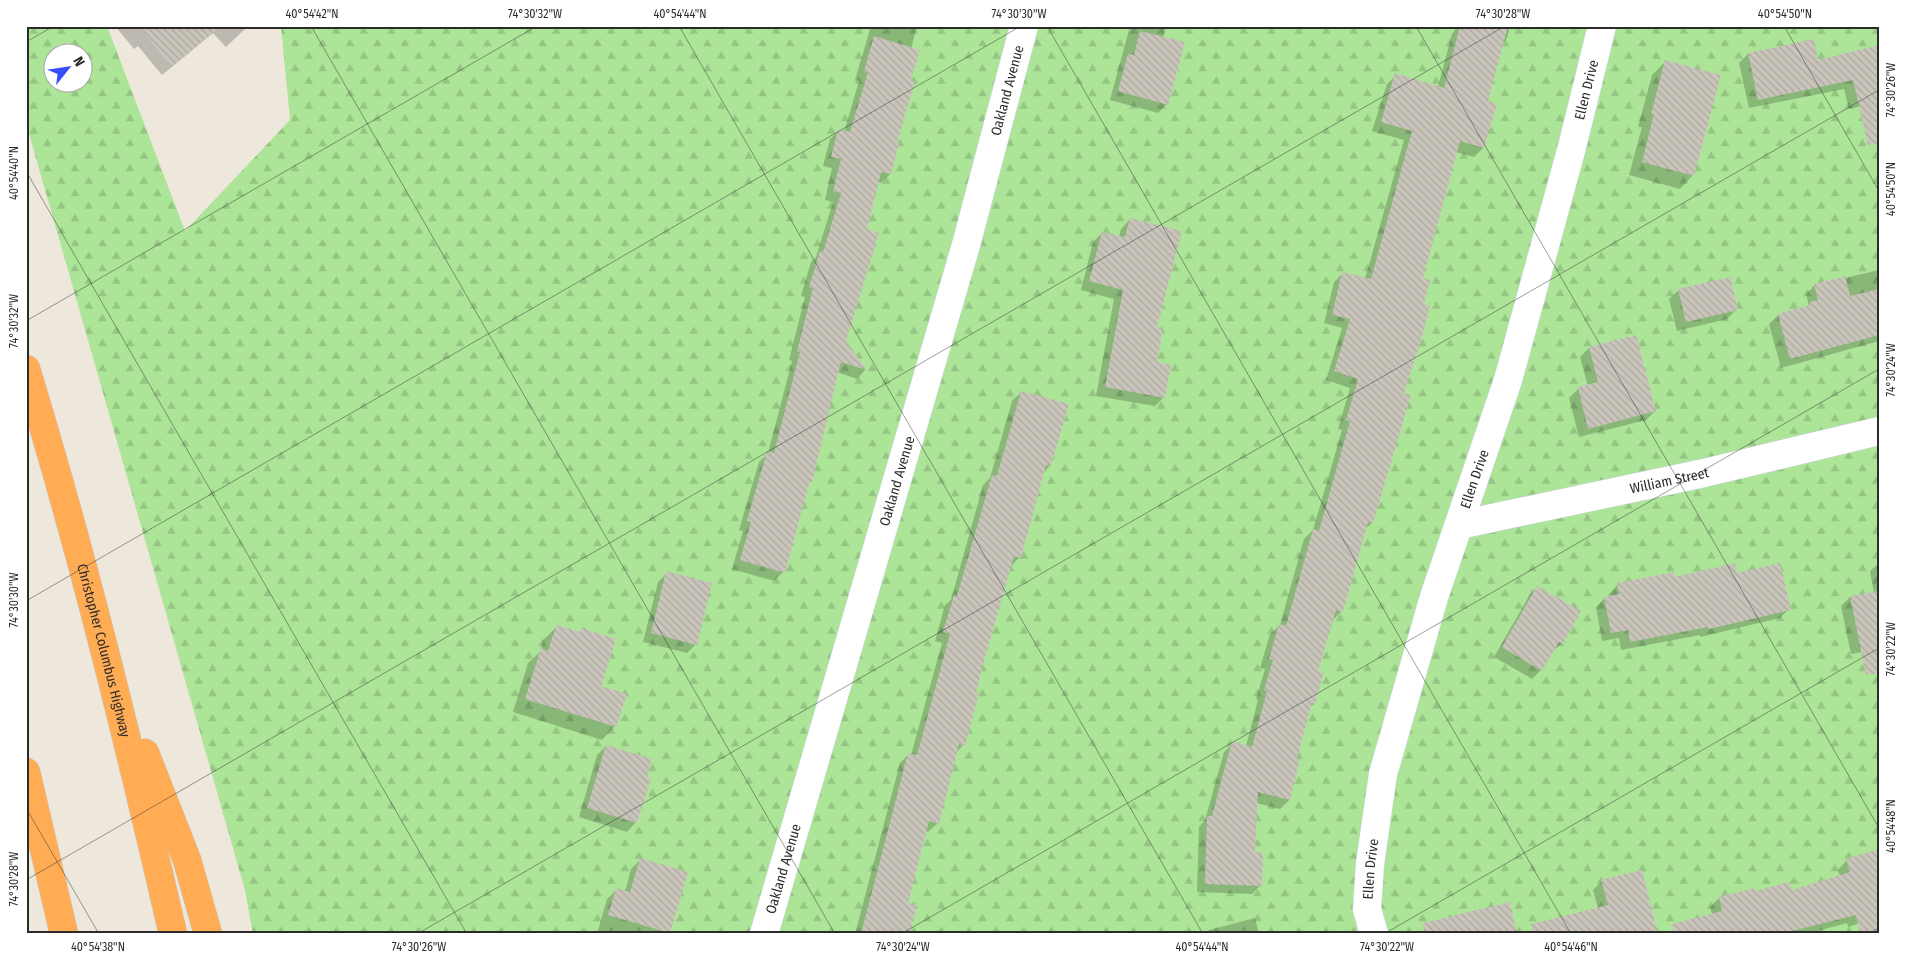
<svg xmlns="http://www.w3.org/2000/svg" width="1905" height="960" viewBox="0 0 1905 960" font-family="'Fira Sans Condensed',sans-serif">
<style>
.forest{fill:url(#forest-firs);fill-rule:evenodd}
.shadow{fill:#0003}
.building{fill:url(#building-back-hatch)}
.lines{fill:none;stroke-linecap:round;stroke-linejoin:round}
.street-casing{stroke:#d1d4e4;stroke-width:29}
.highway-casing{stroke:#c8c8c8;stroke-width:29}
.street{stroke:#fff;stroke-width:28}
.highway{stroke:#ffac55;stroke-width:28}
.ticks{fill:none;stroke:#2b2b2b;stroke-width:1;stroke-opacity:0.45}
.labels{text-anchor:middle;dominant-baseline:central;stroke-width:4.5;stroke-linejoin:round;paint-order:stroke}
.street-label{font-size:14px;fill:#2b2b2b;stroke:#fff}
.neatline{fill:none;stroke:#2b2b2b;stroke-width:2}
.ticks-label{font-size:12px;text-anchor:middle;fill:#2b2b2b}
</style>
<defs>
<pattern id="forest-firs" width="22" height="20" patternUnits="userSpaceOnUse" patternTransform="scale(1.25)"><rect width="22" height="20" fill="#ace597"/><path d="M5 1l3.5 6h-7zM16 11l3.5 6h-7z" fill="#94c582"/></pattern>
<pattern id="building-back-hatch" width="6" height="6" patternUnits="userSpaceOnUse" patternTransform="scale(1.25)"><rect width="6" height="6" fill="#c9c5bb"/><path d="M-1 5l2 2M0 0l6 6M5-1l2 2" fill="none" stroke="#ada9a1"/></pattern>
</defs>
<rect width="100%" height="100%" fill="#ede7dc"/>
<!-- forest -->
<path class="forest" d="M 26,26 L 107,26 L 185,231 L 290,120 L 281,26 L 1879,26 L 1879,934 L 253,934 L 245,890 L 26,123 ZM 52,52 L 82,52 L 82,82 L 52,82 Z"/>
<!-- shadow -->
<path class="shadow" d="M 115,26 L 248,26 L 226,47 L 213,33 L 162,75 L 138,46 L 134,49 Z
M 871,26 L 917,26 L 911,49 L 910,80 L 890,174 L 881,183 L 877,182 L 865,230 L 844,342 L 865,370 L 857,379 L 837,372 L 811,481 L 808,484 L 783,572 L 774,581 L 732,569 L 743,531 L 739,530 L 759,462 L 768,453 L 792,361 L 789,360 L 805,297 L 801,296 L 811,262 L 816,257 L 833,202 L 825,200 L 832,168 L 823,166 L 830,139 L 839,130 L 844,132 L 859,81 L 855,80 Z
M 1130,26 L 1166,26 L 1163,38 L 1167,104 L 1158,113 L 1110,100 Z
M 1458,26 L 1510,26 L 1507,38 L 1503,43 L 1487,102 L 1496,105 L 1483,148 L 1474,157 L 1456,152 L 1421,279 L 1402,394 L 1372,523 L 1364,530 L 1342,611 L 1333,620 L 1317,672 L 1323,673 L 1314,704 L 1309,708 L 1296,759 L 1299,760 L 1289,800 L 1280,809 L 1256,803 L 1254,854 L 1261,885 L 1252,894 L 1197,892 L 1199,827 L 1205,820 L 1224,752 L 1233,743 L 1246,746 L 1258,700 L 1256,699 L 1265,669 L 1260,668 L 1270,634 L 1280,625 L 1304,539 L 1313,530 L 1342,430 L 1338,429 L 1350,388 L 1326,380 L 1342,328 L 1324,323 L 1334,282 L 1343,273 L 1365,279 L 1404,140 L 1372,131 L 1387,84 L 1396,75 L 1438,87 L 1452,34 Z
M 1813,41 L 1817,62 L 1879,47 L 1879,102 L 1849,109 L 1844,89 L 1749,108 L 1739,63 L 1748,54 Z
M 1665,62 L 1693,175 L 1680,189 L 1629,175 L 1642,127 L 1638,127 L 1652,75 Z
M 1130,219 L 1156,328 L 1155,363 L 1164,397 L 1155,406 L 1096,396 L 1114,299 L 1081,290 L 1093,242 L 1102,233 L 1119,237 L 1121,229 Z
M 1879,270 L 1879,341 L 1781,368 L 1769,324 L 1778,315 L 1809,306 L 1806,294 L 1815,285 Z
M 1679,290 L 1736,310 L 1727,319 L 1677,331 L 1669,299 Z
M 1635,336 L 1655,411 L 1646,420 L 1579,437 L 1569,398 L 1578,389 L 1588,386 L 1580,357 L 1589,348 Z
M 1021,392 L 1050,466 L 1043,473 L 1020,557 L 1011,566 L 977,679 L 963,745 L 956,753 L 938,823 L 928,832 L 925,831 L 907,904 L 908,934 L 855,934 L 900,763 L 909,754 L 911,755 L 942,643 L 935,641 L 945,605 L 951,600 L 983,485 L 990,478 L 1012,401 Z
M 1879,563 L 1879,649 L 1851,654 L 1841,606 L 1850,597 L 1874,593 L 1870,571 Z
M 667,573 L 696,644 L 687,653 L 643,642 L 658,582 Z
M 1737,574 L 1789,609 L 1780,618 L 1700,637 L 1700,635 L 1621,650 L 1619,638 L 1602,641 L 1596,607 L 1605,598 L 1609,598 L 1609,594 L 1618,584 Z
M 1538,587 L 1562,643 L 1552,652 L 1541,670 L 1532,679 L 1494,657 L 1529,596 Z
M 557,627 L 578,633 L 582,630 L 600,687 L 615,726 L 602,740 L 513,712 L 528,663 L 540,652 L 543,640 Z
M 606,746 L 636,822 L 627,832 L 579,817 L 597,755 Z
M 640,860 L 669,932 L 668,934 L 597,934 L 607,899 L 616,890 L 625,892 L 631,869 Z
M 1847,860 L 1879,917 L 1848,927 L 1847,923 L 1806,934 L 1718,934 L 1710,907 L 1719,898 L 1755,892 L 1791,892 L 1840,876 L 1838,870 Z
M 1602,881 L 1657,934 L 1598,908 L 1593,890 Z
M 1255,918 L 1259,934 L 1205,934 L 1209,930 Z"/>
<!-- building -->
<path class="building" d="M 138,26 L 221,26 L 172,67 Z
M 1460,26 L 1508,26 L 1488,101 L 1497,104 L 1484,148 L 1460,141 L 1423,278 L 1430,280 L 1424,304 L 1430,306 L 1422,337 L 1404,393 L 1411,395 L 1384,486 L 1373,523 L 1368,522 L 1343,612 L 1336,610 L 1318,671 L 1324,672 L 1315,704 L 1312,703 L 1297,758 L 1300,759 L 1290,800 L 1258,792 L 1255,852 L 1263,852 L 1262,886 L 1205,884 L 1207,816 L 1212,816 L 1232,741 L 1252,747 L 1267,691 L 1264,690 L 1273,660 L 1269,659 L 1279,624 L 1286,626 L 1313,529 L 1319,531 L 1350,421 L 1346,420 L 1358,379 L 1334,371 L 1350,319 L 1332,315 L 1342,272 L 1371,279 L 1412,131 L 1381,122 L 1395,73 L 1444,88 Z
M 1140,31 L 1185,42 L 1168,105 L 1118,91 L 1128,54 L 1134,55 Z
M 874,36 L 920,50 L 911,79 L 915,81 L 897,143 L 899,143 L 891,174 L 881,172 L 867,229 L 879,233 L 846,341 L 867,370 L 841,362 L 812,482 L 810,481 L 785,573 L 740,560 L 751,522 L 747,521 L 767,451 L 774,453 L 800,352 L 797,351 L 813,288 L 809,287 L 820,251 L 823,252 L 841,193 L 833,191 L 841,159 L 831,157 L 838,129 L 850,132 L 868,72 L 864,71 Z
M 1814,39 L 1818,60 L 1879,45 L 1879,144 L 1868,145 L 1853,80 L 1758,100 L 1748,53 Z
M 1665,60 L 1721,75 L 1694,176 L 1642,162 L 1654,114 L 1651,114 Z
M 1130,218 L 1182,231 L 1157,327 L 1163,328 L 1157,362 L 1171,365 L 1165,398 L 1105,387 L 1123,290 L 1089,281 L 1102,232 L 1125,237 Z
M 1845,276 L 1850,296 L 1879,289 L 1879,335 L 1790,359 L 1778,314 L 1810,305 L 1810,302 L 1818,300 L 1814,284 Z
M 1730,277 L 1738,310 L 1686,322 L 1678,289 Z
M 1636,335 L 1656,411 L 1588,429 L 1578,387 L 1598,382 L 1589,347 Z
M 1021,391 L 1069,404 L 1051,466 L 1046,465 L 1021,558 L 1014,556 L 979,679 L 980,679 L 976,693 L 979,693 L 965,746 L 959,744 L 939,824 L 929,821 L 908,903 L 917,905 L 910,934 L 861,934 L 908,753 L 917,755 L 950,634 L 943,632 L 954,595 L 957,596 L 992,475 L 997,476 Z
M 1735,563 L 1737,573 L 1780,563 L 1791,610 L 1709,629 L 1708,627 L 1630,642 L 1628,630 L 1611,633 L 1604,597 L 1619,594 L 1617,583 L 1674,572 L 1675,577 Z
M 666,571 L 712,583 L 697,645 L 651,633 Z
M 1537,586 L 1581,611 L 1563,644 L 1559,642 L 1542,671 L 1502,647 Z
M 1879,591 L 1879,673 L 1866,675 L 1850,596 Z
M 556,625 L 580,632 L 581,628 L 616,639 L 601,686 L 627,694 L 616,727 L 525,699 L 541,648 L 548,651 Z
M 606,745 L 652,759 L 647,777 L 651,779 L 637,823 L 587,808 Z
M 1879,849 L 1879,934 L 1860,934 L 1856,915 L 1780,934 L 1674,934 L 1672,924 L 1722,911 L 1719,897 L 1755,888 L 1755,891 L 1789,882 L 1792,890 L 1850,872 L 1846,859 Z
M 640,858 L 688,872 L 670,933 L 608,915 L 616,888 L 630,892 Z
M 1642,870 L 1658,934 L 1532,934 L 1531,924 L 1608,905 L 1601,880 Z
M 1510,902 L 1517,934 L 1424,934 L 1423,923 Z"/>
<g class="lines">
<defs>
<g id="street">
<path id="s1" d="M 1459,525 L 1704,473 L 1879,431"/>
<path id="s2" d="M 764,934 L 966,245 L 1024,26"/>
<path id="s3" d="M 1374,934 L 1367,909 L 1370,864 L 1383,774 L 1434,597 L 1508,380 L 1572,147 L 1602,26"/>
</g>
<g id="highway">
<path id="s4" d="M 26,369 C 83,555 129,744 173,934"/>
<path d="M 145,753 L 187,860 L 208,934"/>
<path d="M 26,772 L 64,934"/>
</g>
</defs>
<!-- street casing -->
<use href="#street" class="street-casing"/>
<!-- highway casing -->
<use href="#highway" class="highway-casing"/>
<!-- street -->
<use href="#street" class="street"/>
<!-- highway -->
<use href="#highway" class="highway"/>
</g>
<!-- ticks -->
<path class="ticks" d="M 311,26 L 835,934M 679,26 L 1203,934M 1047,26 L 1571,934M 1416,26 L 1879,828M 1784,26 L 1879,191M 26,42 L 54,26M 26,171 L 467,934M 26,321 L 537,26M 26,601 L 1021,26M 26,808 L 99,934M 26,880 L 1505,26M 417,934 L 1879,90M 901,934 L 1879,369M 1384,934 L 1879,648M 1868,934 L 1879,928"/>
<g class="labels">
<!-- street labels -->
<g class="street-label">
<text stroke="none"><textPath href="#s3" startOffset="876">Ellen Drive</textPath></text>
<text stroke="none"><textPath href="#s2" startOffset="878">Oakland Avenue</textPath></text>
<text stroke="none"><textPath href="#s3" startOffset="471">Ellen Drive</textPath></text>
<text stroke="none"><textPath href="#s1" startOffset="215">William Street</textPath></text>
<text stroke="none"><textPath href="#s2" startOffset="472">Oakland Avenue</textPath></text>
<text stroke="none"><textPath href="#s4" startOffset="292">Christopher Columbus Highway</textPath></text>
<text stroke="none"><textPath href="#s2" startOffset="68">Oakland Avenue</textPath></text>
<text stroke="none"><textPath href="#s3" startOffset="66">Ellen Drive</textPath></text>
</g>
</g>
<!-- border -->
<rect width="1905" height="960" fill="none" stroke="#ffffff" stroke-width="55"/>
<!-- north arrow -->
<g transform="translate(68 68) rotate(60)"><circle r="24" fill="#ffffff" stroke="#aaaaaa"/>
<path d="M0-4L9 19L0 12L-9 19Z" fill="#374dff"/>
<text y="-8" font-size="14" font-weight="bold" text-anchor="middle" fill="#2b2b2b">N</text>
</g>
<rect x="28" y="28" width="1850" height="904" class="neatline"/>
<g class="ticks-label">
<text x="312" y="18">40°54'42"N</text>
<text x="535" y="18">74°30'32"W</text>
<text x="680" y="18">40°54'44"N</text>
<text x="1019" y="18">74°30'30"W</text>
<text x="1503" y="18">74°30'28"W</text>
<text x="1785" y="18">40°54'50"N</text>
<text transform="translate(1891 90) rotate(-90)" y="4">74°30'26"W</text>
<text transform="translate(14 173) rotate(-90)" y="4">40°54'40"N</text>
<text transform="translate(1891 189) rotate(-90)" y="4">40°54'50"N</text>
<text transform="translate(14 321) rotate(-90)" y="4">74°30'32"W</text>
<text transform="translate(1891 370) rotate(-90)" y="4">74°30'24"W</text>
<text transform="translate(14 600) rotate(-90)" y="4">74°30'30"W</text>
<text transform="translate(1891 649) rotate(-90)" y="4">74°30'22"W</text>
<text transform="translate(1891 826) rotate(-90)" y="4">40°54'48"N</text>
<text transform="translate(14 879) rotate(-90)" y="4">74°30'28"W</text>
<text x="98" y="951">40°54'38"N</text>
<text x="419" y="951">74°30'26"W</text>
<text x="903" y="951">74°30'24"W</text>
<text x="1202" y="951">40°54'44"N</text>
<text x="1387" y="951">74°30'22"W</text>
<text x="1571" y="951">40°54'46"N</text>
</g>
</svg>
